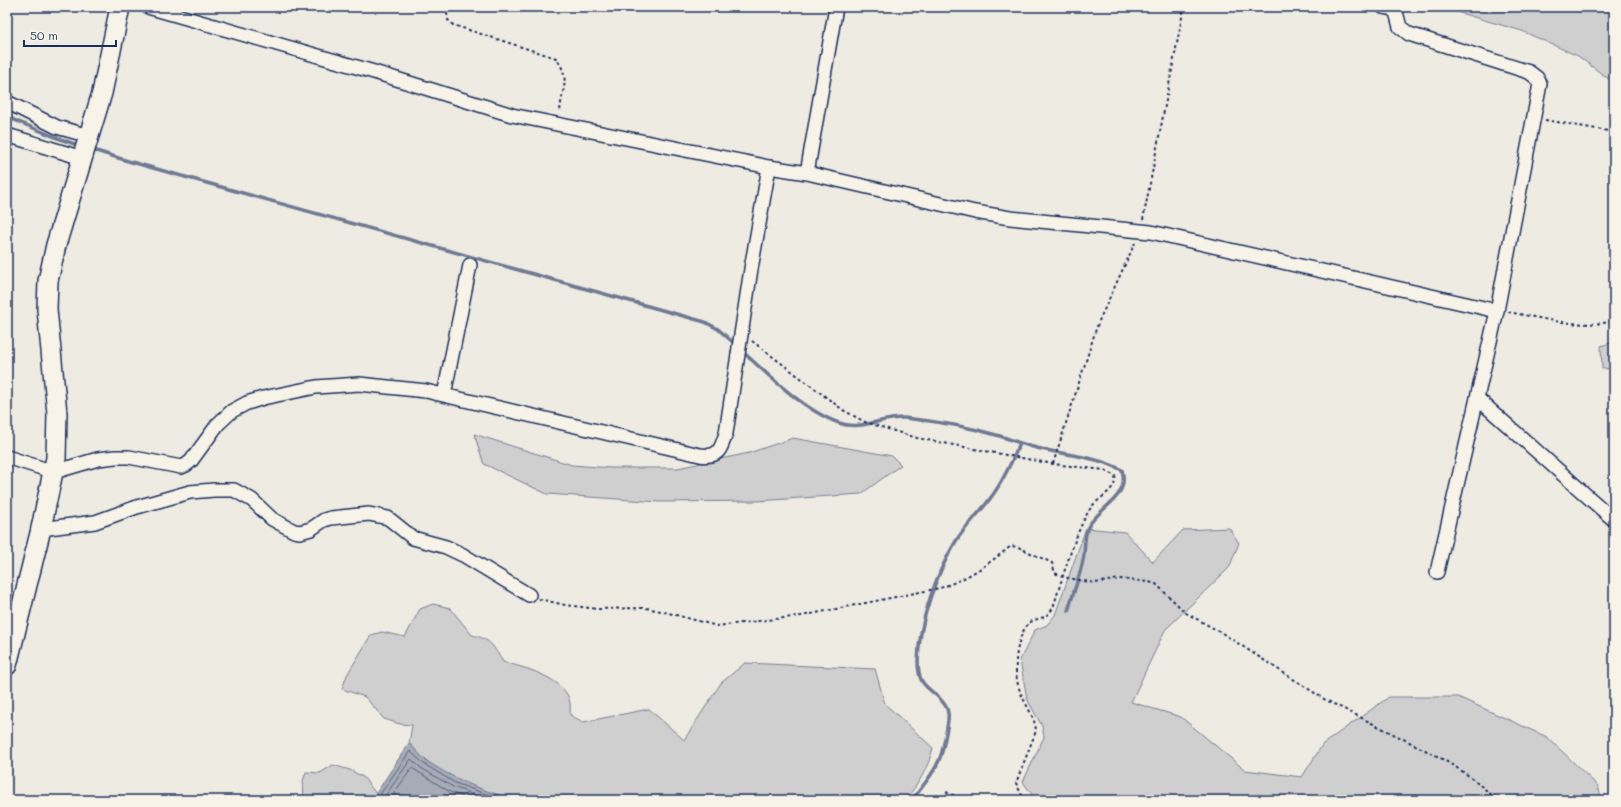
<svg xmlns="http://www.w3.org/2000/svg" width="1621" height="807" viewBox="0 0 1621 807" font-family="Mali,sans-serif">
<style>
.green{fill:#cfcfcf;stroke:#757f96}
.water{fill:#a6abb5;stroke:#6e7992}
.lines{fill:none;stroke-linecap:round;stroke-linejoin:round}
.shore{stroke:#536181;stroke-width:1}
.stream{stroke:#6e7992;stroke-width:3.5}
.street-casing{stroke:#1b2f5e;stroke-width:16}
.secondary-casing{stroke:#1b2f5e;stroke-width:22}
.path{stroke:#1b2f5e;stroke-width:2;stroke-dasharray:3 3;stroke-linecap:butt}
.street{stroke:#f7f3e8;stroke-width:13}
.secondary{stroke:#f7f3e8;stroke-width:19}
</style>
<rect width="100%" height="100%" fill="#eeebe2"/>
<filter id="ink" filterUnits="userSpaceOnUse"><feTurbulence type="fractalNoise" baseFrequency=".025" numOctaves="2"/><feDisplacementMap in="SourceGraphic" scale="8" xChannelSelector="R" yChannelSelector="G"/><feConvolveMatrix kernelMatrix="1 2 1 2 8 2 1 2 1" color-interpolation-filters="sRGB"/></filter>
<g filter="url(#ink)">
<!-- green -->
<path class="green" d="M 1460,7 L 1614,7 L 1614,83 L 1578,56 L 1522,31 L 1450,10 Z
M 1614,342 L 1614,368 L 1602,369 L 1601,346 Z
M 474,434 L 572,465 L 611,468 L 678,468 L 749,453 L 793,438 L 892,456 L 901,465 L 861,494 L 757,501 L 660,502 L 547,494 L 484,464 Z
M 1086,528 L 1125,532 L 1153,562 L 1183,530 L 1229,528 L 1239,543 L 1229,568 L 1165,630 L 1131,702 L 1181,717 L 1245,770 L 1302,777 L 1323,744 L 1389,697 L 1458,697 L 1547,737 L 1598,786 L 1602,800 L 1036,800 L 1023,782 L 1044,737 L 1042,726 L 1027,699 L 1020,660 L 1035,630 L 1047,625 L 1055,615 Z
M 433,604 L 450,608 L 472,635 C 491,639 493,646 503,662 C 523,667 562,677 569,699 C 571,704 570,710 570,715 L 583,722 L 649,709 L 684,740 L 721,683 L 745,663 L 875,669 L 885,704 L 933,748 C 927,770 920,782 905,800 L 554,800 C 545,791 520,801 507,797 C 481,791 447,777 427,761 C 420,756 415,749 409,743 L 412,725 L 400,724 L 384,719 L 365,697 L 342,689 L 347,675 L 371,635 L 382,632 L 405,637 L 420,609 Z
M 333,765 L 350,770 L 363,777 L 381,800 L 304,800 L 303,781 L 306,772 L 320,773 Z"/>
<!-- water -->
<path class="water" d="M 409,743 C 415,749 420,756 427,761 C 446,775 484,792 507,797 C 520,801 545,791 554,800 L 381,800 L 375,795 Z"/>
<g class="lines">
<!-- shore -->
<path class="shore" d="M 383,800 L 381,793 L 410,751 L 424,764 L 455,783 L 502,800
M 388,800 L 387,793 L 411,759 L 421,768 L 453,787 L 488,800
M 395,800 L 394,793 L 412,768 L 450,792 L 471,800"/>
<!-- stream -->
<path class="stream" d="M 7,117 L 55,137 L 80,146
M 90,149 L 128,161 L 705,322 L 718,329 L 736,345
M 742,351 C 768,375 805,411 839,423 C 861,431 882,417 904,418 C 935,421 970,427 1000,436 C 1012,440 1024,445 1037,448 C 1065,455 1096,456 1122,470 C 1130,498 1100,506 1088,527 C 1084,536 1085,545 1084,555 C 1081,574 1073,593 1068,611
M 912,800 C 922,787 936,771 941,755 C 944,746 945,737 947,728 C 948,720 950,712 945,705 C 932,686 918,691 918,661 C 919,622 936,574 956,541 C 966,525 981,512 992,496 C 1004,480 1012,461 1020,443"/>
<defs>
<path id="street" d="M 148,7 L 374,72 L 512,115 L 769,167 L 807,173 L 975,212 L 1010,218 L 1151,232 L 1497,311
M 1383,7 L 1390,8 L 1396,12 L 1400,27 L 1409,34 L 1529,72 L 1537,78 L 1540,84 L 1497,311 L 1437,572
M 7,102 L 57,127 L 89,136
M 7,135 L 82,158
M 807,173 L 836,7
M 444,395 L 470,265
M 1478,399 L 1614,520
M 7,457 L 54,472 L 98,459 L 115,457 L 129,457 L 181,467 L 186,465 L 191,461 L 218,424 L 232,411 L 247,403 L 263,398 L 316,387 L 359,384 L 426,391 L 700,455 C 719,458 721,449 726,433 L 751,269 L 769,167
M 41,529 L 95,522 L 137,507 L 190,492 L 214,490 L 234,490 L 252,500 L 272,519 L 294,531 L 300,532 L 311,529 L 324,520 L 331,518 L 369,514 L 388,518 L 413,538 L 446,547 L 463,555 L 529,595"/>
<path id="secondary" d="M 7,665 L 40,533 L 56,458 L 57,413 L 47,309 L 48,281 L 56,245 L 102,93 L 120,7"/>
</defs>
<!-- street casing -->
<use href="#street" class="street-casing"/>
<!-- secondary casing -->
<use href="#secondary" class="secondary-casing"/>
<!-- path -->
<path class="path" d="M 446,7 L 448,20 L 453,25 L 556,58 C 572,80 561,89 560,113
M 1545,120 L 1614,132
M 1143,220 L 1184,7
M 1508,312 C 1542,318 1579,329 1614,321
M 752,341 L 843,410 L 865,422 L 917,438 L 1053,464 L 1104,470 L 1115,476 C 1118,488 1101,497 1094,504 C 1078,521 1061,583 1053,608 C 1044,623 1033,615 1025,628 C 1015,645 1013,673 1020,691 C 1025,705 1035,716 1036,731 L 1016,783 L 1024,800
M 1053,464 L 1098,323 L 1135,243
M 539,599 L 565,605 L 598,609 L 646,608 L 661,611 L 717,626 L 801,616 L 940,588 C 969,578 987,565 1011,546 L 1018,547 L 1052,563 L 1055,573 L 1063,577 L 1095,583 L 1120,579 L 1149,582 L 1156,584 L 1186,613 L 1222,633 L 1324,699 L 1439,757 L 1465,773 L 1498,800
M 946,792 L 964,800"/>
<!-- street -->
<use href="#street" class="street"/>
<!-- secondary -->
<use href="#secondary" class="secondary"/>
</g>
</g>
<!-- margin -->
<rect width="1621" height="807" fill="none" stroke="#f7f3e8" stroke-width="24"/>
<rect x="12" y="12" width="1597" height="783" fill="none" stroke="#1b2f5e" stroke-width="1.5" filter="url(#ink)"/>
<!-- scale -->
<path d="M24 40v6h92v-6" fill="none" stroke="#1b2f5e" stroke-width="2"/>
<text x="30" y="40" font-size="12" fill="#1b2f5e" stroke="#f7f3e8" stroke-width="3" paint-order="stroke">50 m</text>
</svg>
